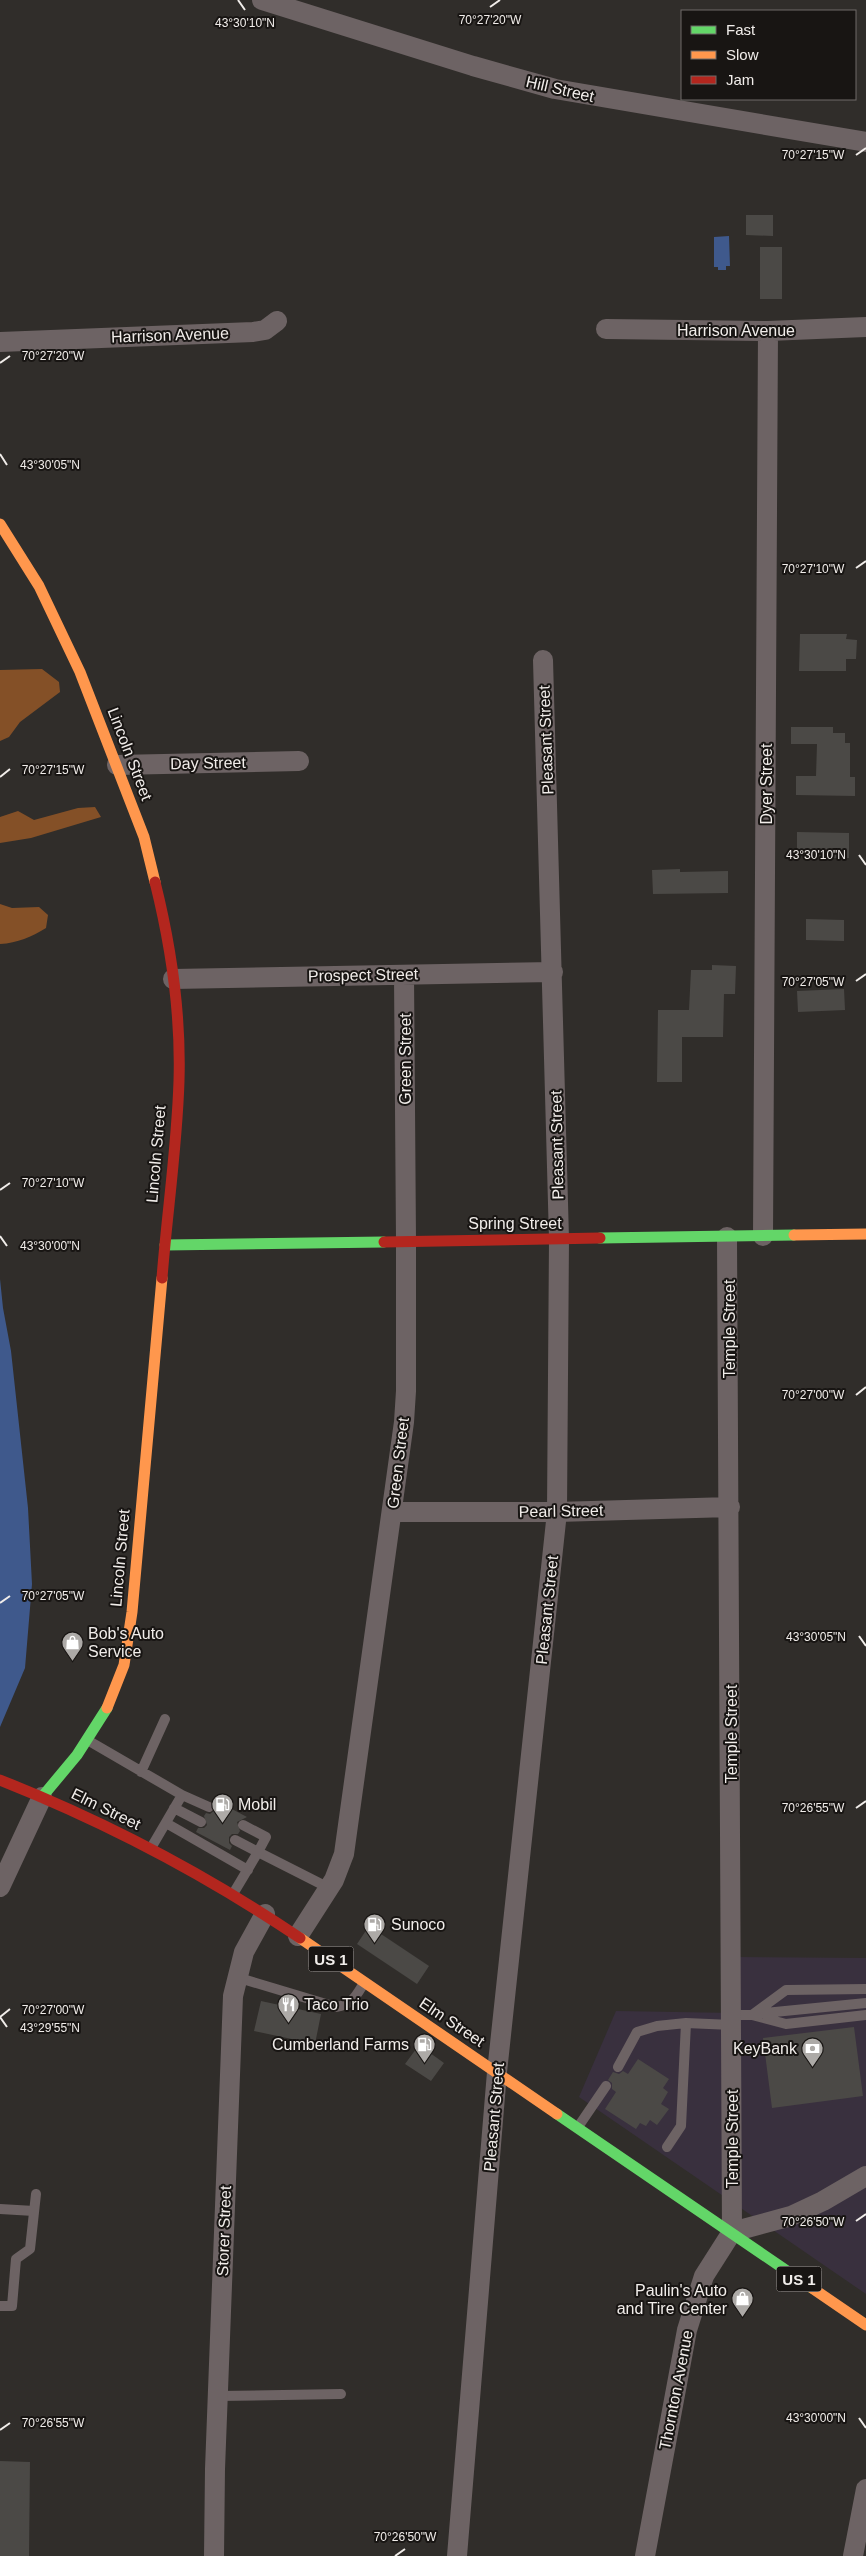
<svg xmlns="http://www.w3.org/2000/svg" width="866" height="2556" viewBox="0 0 866 2556" font-family="Helvetica,sans-serif">
<style>
.commercial{fill:#39303e}
.forest{fill:#845027}
.water{fill:#3f598c}
.building{fill:#4b4946}
.lines{fill:none;stroke-linecap:round;stroke-linejoin:round}
.lane{stroke:#6d6364;stroke-width:10}
.street{stroke:#6d6364;stroke-width:20}
.fast{stroke:#63d668;stroke-width:11}
.slow{stroke:#ff974d;stroke-width:11}
.jam{stroke:#b3261e;stroke-width:11}
.ticks{fill:none;stroke:#f1edea;stroke-width:2}
.labels{text-anchor:middle;dominant-baseline:central;stroke-width:4;stroke-linejoin:round;paint-order:stroke}
.shield{fill:#181513;stroke:#b0acaa;stroke-width:1}
.shield-label{font-size:15px;font-weight:bold;fill:#f1edea}
.street-label{font-size:16px;fill:#f1edea;stroke:#181513}
.poi-label{font-size:16px;fill:#f1edea;stroke:#181513;text-anchor:start}
.ticks-label{font-size:12px;text-anchor:middle;fill:#f1edea;stroke:#181513;stroke-width:4;stroke-linejoin:round;paint-order:stroke}
</style>
<rect width="100%" height="100%" fill="#302d2a"/>
<!-- commercial -->
<path class="commercial" d="M 736,1957 L 866,1958 L 866,2294 L 579,2097 L 616,2011 L 736,2013 Z"/>
<!-- forest -->
<path class="forest" d="M 42,669 L 59,682 L 60,692 L 20,722 L 9,737 L 0,741 L 0,670 Z
M 95,807 L 101,817 L 31,838 L 0,843 L 0,817 L 18,811 L 34,820 L 78,808 Z
M 0,904 L 12,908 L 39,907 L 48,915 L 46,928 C 31,937 18,943 0,944 Z"/>
<!-- water -->
<path class="water" d="M 729,236 L 730,266 L 726,266 L 726,270 L 718,270 L 718,267 L 714,267 L 714,237 Z
M 0,1279 L 3,1308 L 11,1351 L 28,1508 L 32,1584 L 25,1668 L 0,1727 Z"/>
<!-- building -->
<path class="building" d="M 746,215 L 773,215 L 773,236 L 746,235 Z
M 760,247 L 782,247 L 782,299 L 760,299 Z
M 800,634 L 847,634 L 846,639 L 857,640 L 856,659 L 846,659 L 846,671 L 799,671 Z
M 791,727 L 833,727 L 833,733 L 845,733 L 845,743 L 850,743 L 850,777 L 855,777 L 855,796 L 796,795 L 796,776 L 816,776 L 817,744 L 791,744 Z
M 797,832 L 849,833 L 849,858 L 831,858 L 831,850 L 797,849 Z
M 680,869 L 680,872 L 728,871 L 728,893 L 653,894 L 652,870 Z
M 806,919 L 844,920 L 844,941 L 806,940 Z
M 712,965 L 736,966 L 735,994 L 724,994 L 723,1037 L 682,1037 L 682,1082 L 657,1082 L 658,1010 L 689,1010 L 691,970 L 712,970 Z
M 844,989 L 845,1010 L 798,1012 L 797,991 Z
M 213,1799 L 247,1817 L 237,1822 L 240,1831 L 238,1834 L 232,1834 L 229,1837 L 229,1843 L 232,1846 L 230,1850 L 196,1832 L 198,1828 L 204,1828 L 207,1825 L 204,1816 L 206,1813 L 210,1814 L 215,1810 Z
M 369,1926 L 429,1966 L 417,1984 L 357,1944 Z
M 261,2001 L 321,2014 L 315,2044 L 254,2031 Z
M 854,2027 L 863,2096 L 772,2108 L 763,2038 Z
M 419,2045 L 444,2063 L 431,2081 L 405,2064 Z
M 638,2059 L 669,2079 L 663,2088 L 668,2092 L 661,2104 L 669,2109 L 657,2125 L 650,2120 L 646,2126 L 640,2123 L 636,2129 L 605,2109 L 616,2092 L 612,2089 L 612,2083 L 608,2080 L 613,2072 L 619,2074 L 623,2071 L 628,2074 Z
M 0,2461 L 30,2462 L 29,2556 L 0,2556 Z"/>
<g class="lines">
<!-- lane -->
<path class="lane" d="M 89,1741 L 182,1795 L 209,1807
M 141,1772 L 165,1719
M 174,1808 L 201,1822
M 166,1823 L 248,1870
M 235,1840 L 258,1852 L 266,1837 L 243,1825
M 151,1848 L 182,1795
M 233,1894 L 258,1852 L 329,1888
M 236,1977 L 336,2007 C 352,2005 356,1996 364,1983
M 755,2014 L 866,2003
M 732,2015 L 752,2015 L 786,1990 L 866,1989
M 752,2015 L 786,2024 L 866,2015
M 618,2067 L 637,2032 L 657,2026 L 686,2023
M 578,2127 L 606,2086
M 667,2147 L 681,2126 L 686,2023 L 732,2025
M 0,2209 L 34,2211
M 0,2306 L 12,2306 L 16,2259 L 30,2249 L 36,2194
M 218,2396 L 341,2394"/>
<!-- street -->
<path class="street" d="M 262,0 L 473,66 L 555,89 L 866,142
M 606,329 L 768,331 L 866,327
M 0,342 L 253,332 L 265,330 L 277,321
M 117,765 L 299,761
M 173,979 L 553,972
M 763,1236 L 768,331
M 727,1237 L 732,2232
M 392,1512 L 557,1512 L 730,1507
M 0,1887 L 42,1797
M 298,1936 L 334,1880 L 344,1854 L 404,1422 L 406,1391 L 406,1240 L 404,975
M 732,2232 L 791,2216 L 823,2201 L 866,2176
M 214,2556 L 215,2469 L 233,1996 L 244,1952 L 265,1914
M 457,2556 L 497,2072 L 557,1512 L 559,1239 L 543,660
M 645,2556 L 687,2330 L 704,2276 L 732,2232
M 853,2556 L 866,2489"/>
<!-- fast -->
<path class="fast" d="M 600,1238 L 794,1235
M 165,1245 L 384,1242
M 42,1797 L 77,1755 L 107,1708
M 557,2114 L 812,2288"/>
<!-- slow -->
<path class="slow" d="M 0,524 L 39,586 L 80,672 L 144,837 L 155,882
M 794,1235 L 866,1234
M 107,1708 L 124,1665 L 132,1612 L 162,1278
M 300,1938 L 557,2114
M 812,2288 L 866,2325"/>
<!-- jam -->
<path class="jam" d="M 155,882 C 171,946 181,1015 179,1081 C 177,1147 167,1213 162,1278
M 384,1242 L 600,1238
M 0,1780 C 106,1822 205,1874 300,1938"/>
</g>
<!-- ticks -->
<path class="ticks" d="M 238,0 L 245,10M 490,7 L 500,0M 856,155 L 866,148M 0,363 L 10,356M 0,454 L 7,465M 856,568 L 866,561M 0,777 L 10,769M 859,855 L 866,865M 856,981 L 866,974M 0,1190 L 10,1183M 0,1236 L 7,1246M 856,1395 L 866,1387M 0,1603 L 10,1596M 859,1636 L 866,1646M 856,1808 L 866,1801M 0,2017 L 10,2009M 0,2017 L 7,2027M 856,2221 L 866,2214M 859,2418 L 866,2428M 0,2430 L 10,2423M 395,2556 L 405,2549"/>
<!-- icons -->
<defs>
<symbol id="shop-pin" viewBox="-11 -11 22 30"><path d="M0 17L-7.5 6A9.5 9.5 0 1 1 7.5 6Z" fill="#adaaa7" stroke="#181513"/><path d="M-5-2.5h2.3a2.7 3.5 0 0 1 5.4 0H5L5.5 6h-11ZM-1.5-2.5h3a1.5 2.3 0 0 0-3 0Z" fill="#fff"/></symbol>
<symbol id="fuel-pin" viewBox="-11 -11 22 30"><path d="M0 17L-7.5 6A9.5 9.5 0 1 1 7.5 6Z" fill="#adaaa7" stroke="#181513"/><path d="M-5.5-6h7V0h2V4h1.3V-2.5L3-4.5l.8-.8L6-3V5H2.5V1h-1V6h-7ZM-4.2-4.7v3.2H.2V-4.7Z" fill="#fff"/></symbol>
<symbol id="restaurant-pin" viewBox="-11 -11 22 30"><path d="M0 17L-7.5 6A9.5 9.5 0 1 1 7.5 6Z" fill="#adaaa7" stroke="#181513"/><path d="M-5-6h1v4h1v-4h1v4h1v-4h1v5L-1.5 .5V6h-2V.5L-5-1ZM5-6V6H3V1.5H1.5Q1.5-4 5-6Z" fill="#fff"/></symbol>
<symbol id="bank-pin" viewBox="-11 -11 22 30"><path d="M0 17L-7.5 6A9.5 9.5 0 1 1 7.5 6Z" fill="#adaaa7" stroke="#181513"/><path d="M-6-4H6V4H-6ZM0-2.3a2.3 2.3 0 1 0 0 4.6a2.3 2.3 0 1 0 0-4.6Z" fill="#fff"/></symbol>
</defs>
<g fill-rule="evenodd">
<use href="#shop-pin" x="60" y="1630" width="25" height="34"/>
<use href="#fuel-pin" x="210" y="1792" width="25" height="34"/>
<use href="#fuel-pin" x="362" y="1912" width="25" height="34"/>
<use href="#restaurant-pin" x="276" y="1992" width="25" height="34"/>
<use href="#fuel-pin" x="412" y="2032" width="25" height="34"/>
<use href="#bank-pin" x="800" y="2036" width="25" height="34"/>
<use href="#shop-pin" x="730" y="2286" width="25" height="34"/>
</g>
<g class="labels">
<!-- shield labels -->
<g class="shield">
<rect x="308.5" y="1946.5" width="45" height="25" rx="4"/>
<rect x="776.5" y="2266.5" width="45" height="25" rx="4"/>
</g>
<g class="shield-label">
<text x="331" y="1959">US 1</text>
<text x="799" y="2279">US 1</text>
</g>
<!-- street labels -->
<g class="street-label">
<text transform="translate(560 89) rotate(13)">Hill Street</text>
<text x="736" y="330">Harrison Avenue</text>
<text transform="translate(170 335) rotate(-2)">Harrison Avenue</text>
<text transform="translate(546 740) rotate(-92)">Pleasant Street</text>
<text transform="translate(130 754) rotate(69)">Lincoln Street</text>
<text transform="translate(208 763) rotate(-1)">Day Street</text>
<text transform="translate(766 784) rotate(-90)">Dyer Street</text>
<text transform="translate(363 975) rotate(-1)">Prospect Street</text>
<text transform="translate(405 1059) rotate(-90)">Green Street</text>
<text transform="translate(557 1145) rotate(-91)">Pleasant Street</text>
<text transform="translate(156 1154) rotate(-85)">Lincoln Street</text>
<text x="515" y="1223">Spring Street</text>
<text transform="translate(729 1329) rotate(-90)">Temple Street</text>
<text transform="translate(398 1463) rotate(-83)">Green Street</text>
<text transform="translate(561 1511) rotate(-1)">Pearl Street</text>
<text transform="translate(120 1558) rotate(-85)">Lincoln Street</text>
<text transform="translate(547 1610) rotate(-84)">Pleasant Street</text>
<text transform="translate(731 1734) rotate(-90)">Temple Street</text>
<text transform="translate(106 1809) rotate(26)">Elm Street</text>
<text transform="translate(452 2022) rotate(34)">Elm Street</text>
<text transform="translate(494 2117) rotate(-85)">Pleasant Street</text>
<text transform="translate(732 2139) rotate(-90)">Temple Street</text>
<text transform="translate(224 2231) rotate(-88)">Storer Street</text>
<text transform="translate(676 2390) rotate(-79)">Thornton Avenue</text>
</g>
<!-- poi labels -->
<g class="poi-label">
<text x="88" y="1633">Bob's Auto<tspan x="88" dy="18">Service</tspan></text>
<text x="238" y="1804">Mobil</text>
<text x="391" y="1924">Sunoco</text>
<text x="304" y="2004">Taco Trio</text>
<text x="409" y="2044" text-anchor="end">Cumberland Farms</text>
<text x="797" y="2048" text-anchor="end">KeyBank</text>
<text x="727" y="2290" text-anchor="end">Paulin's Auto<tspan x="727" dy="18">and Tire Center</tspan></text>
</g>
</g>
<g class="ticks-label">
<text x="490" y="24">70°27'20"W</text>
<text x="245" y="27">43°30'10"N</text>
<text x="813" y="159">70°27'15"W</text>
<text x="53" y="360">70°27'20"W</text>
<text x="50" y="469">43°30'05"N</text>
<text x="813" y="573">70°27'10"W</text>
<text x="53" y="774">70°27'15"W</text>
<text x="816" y="859">43°30'10"N</text>
<text x="813" y="986">70°27'05"W</text>
<text x="53" y="1187">70°27'10"W</text>
<text x="50" y="1250">43°30'00"N</text>
<text x="813" y="1399">70°27'00"W</text>
<text x="53" y="1600">70°27'05"W</text>
<text x="816" y="1641">43°30'05"N</text>
<text x="813" y="1812">70°26'55"W</text>
<text x="53" y="2014">70°27'00"W</text>
<text x="50" y="2032">43°29'55"N</text>
<text x="813" y="2226">70°26'50"W</text>
<text x="816" y="2422">43°30'00"N</text>
<text x="53" y="2427">70°26'55"W</text>
<text x="405" y="2541">70°26'50"W</text>
</g>
<!-- legend -->
<rect x="681" y="10" width="175" height="90" fill="#181513" stroke="#6f6b69"/>
<rect x="691" y="26" width="25" height="8" fill="#63d668" stroke="#6f6b69"/>
<text x="726" y="35" font-size="15" fill="#f1edea">Fast</text>
<rect x="691" y="51" width="25" height="8" fill="#ff974d" stroke="#6f6b69"/>
<text x="726" y="60" font-size="15" fill="#f1edea">Slow</text>
<rect x="691" y="76" width="25" height="8" fill="#b3261e" stroke="#6f6b69"/>
<text x="726" y="85" font-size="15" fill="#f1edea">Jam</text>
</svg>
